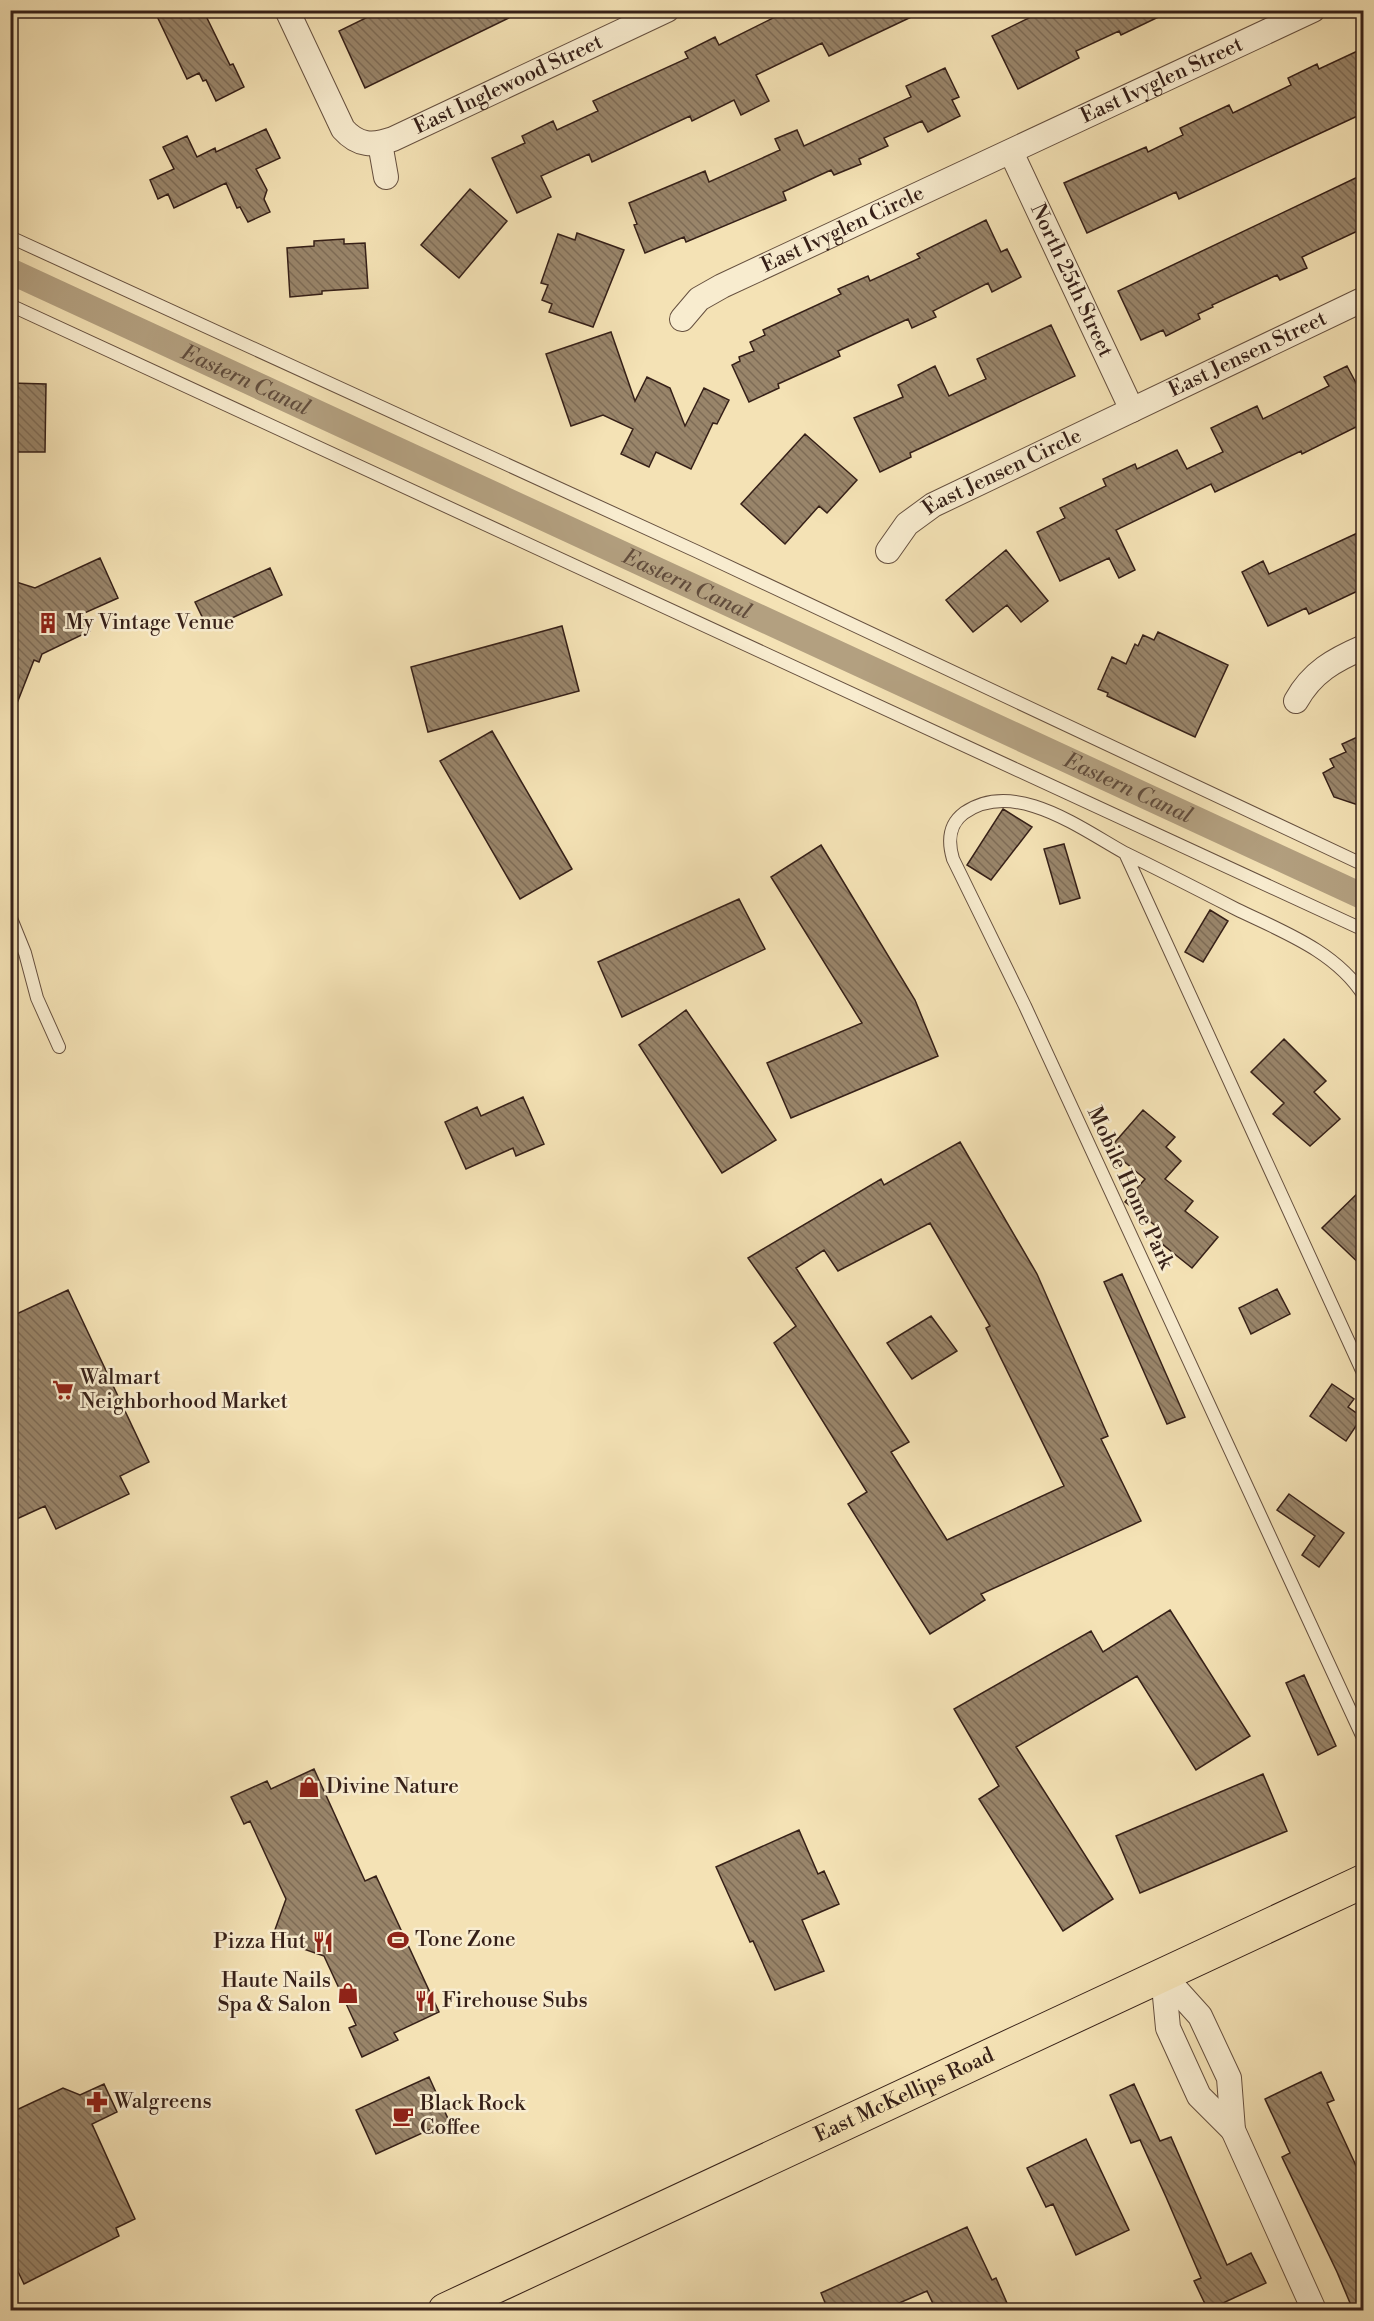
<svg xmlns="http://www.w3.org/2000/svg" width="1374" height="2321" viewBox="0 0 1374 2321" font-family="'Libre Bodoni',serif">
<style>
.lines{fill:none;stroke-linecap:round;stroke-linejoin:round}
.canal{stroke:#b3a080;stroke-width:26}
.building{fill:url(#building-back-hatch);stroke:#362018;stroke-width:1.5;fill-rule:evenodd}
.service-casing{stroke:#66503f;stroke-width:14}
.minor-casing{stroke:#66503f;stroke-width:26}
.primary-casing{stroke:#362018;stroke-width:35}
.service{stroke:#f8eccf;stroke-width:12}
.minor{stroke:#f8eccf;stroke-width:24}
.primary{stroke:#f4e2b5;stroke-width:33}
.labels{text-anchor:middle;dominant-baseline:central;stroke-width:5;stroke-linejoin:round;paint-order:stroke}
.street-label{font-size:21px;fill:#362018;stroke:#f8eccf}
.poi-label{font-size:21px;fill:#362018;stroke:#f8eccf;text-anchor:start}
.water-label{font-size:22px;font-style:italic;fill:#624d3c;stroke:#f8eccf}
</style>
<defs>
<pattern id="building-back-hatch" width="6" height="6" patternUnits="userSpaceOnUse" patternTransform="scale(1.5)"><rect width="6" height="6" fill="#99856a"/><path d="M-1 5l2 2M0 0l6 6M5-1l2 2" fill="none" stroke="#7e6c56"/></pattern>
</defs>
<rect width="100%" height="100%" fill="#f4e2b5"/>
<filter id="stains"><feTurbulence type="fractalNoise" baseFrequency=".00333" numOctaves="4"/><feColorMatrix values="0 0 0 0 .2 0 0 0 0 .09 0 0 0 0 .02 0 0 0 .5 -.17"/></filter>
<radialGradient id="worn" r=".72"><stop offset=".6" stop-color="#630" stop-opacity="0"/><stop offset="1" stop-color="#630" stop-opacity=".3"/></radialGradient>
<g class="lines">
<!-- canal -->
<path class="canal" id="s1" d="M 10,271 L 1364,897"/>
</g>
<!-- building -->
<path class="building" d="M 154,10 L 203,10 L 230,65 L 233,64 L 244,87 L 216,101 L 206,80 L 203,81 L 199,73 L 187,79 Z
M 382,10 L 525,10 L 365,88 L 339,31 Z
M 789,10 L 926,10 L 829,56 L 822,43 L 756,75 L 769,101 L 741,115 L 734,100 L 692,121 L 690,116 L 592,162 L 589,154 L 541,176 L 551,197 L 517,213 L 492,158 L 525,143 L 522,136 L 553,121 L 557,130 L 598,111 L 593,101 L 688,58 L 685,52 L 715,37 L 719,45 Z
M 1045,10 L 1173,10 L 1121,35 L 1119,31 L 1076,51 L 1079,58 L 1018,89 L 992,36 Z
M 1364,48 L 1364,113 L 1179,199 L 1176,192 L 1087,233 L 1064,183 L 1146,147 L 1148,152 L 1183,135 L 1180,128 L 1229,105 L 1233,113 L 1291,85 L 1288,78 L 1317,64 L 1319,69 Z
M 945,68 L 959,97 L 952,100 L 960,116 L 928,132 L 922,121 L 884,138 L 888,146 L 859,159 L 861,164 L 834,175 L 831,170 L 783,192 L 786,200 L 686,242 L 684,237 L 645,253 L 634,225 L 637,224 L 629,203 L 705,171 L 709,182 L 780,150 L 775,139 L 797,130 L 804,146 L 911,97 L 906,86 Z
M 266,129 L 280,158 L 256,169 L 267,190 L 264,199 L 270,212 L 248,222 L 240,207 L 237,208 L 226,183 L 174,208 L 168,194 L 158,199 L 150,180 L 174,169 L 163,147 L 187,136 L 197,157 L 215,148 L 216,152 Z
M 1364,174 L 1364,228 L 1302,257 L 1307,268 L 1280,280 L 1277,275 L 1212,305 L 1213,307 L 1198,314 L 1200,319 L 1166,336 L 1163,330 L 1141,340 L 1118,291 Z
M 470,189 L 507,221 L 459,278 L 421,245 Z
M 986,220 L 1001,252 L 1007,249 L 1021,277 L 992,292 L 988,283 L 933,311 L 936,317 L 912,328 L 908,319 L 838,351 L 840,356 L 778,384 L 779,388 L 749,402 L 732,365 L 740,361 L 739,357 L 754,351 L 750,342 L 765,335 L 763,330 L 841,294 L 838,289 L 868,276 L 870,281 L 920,258 L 917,254 Z
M 577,233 L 624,250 L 593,327 L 549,312 L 552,304 L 542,300 L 548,285 L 541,283 L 558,234 L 575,240 Z
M 344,239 L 344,244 L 365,243 L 368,288 L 322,291 L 322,294 L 290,297 L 287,248 L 314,246 L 314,241 Z
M 1051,325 L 1075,376 L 910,453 L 911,457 L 880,472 L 854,418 L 903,397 L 898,385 L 935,366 L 949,396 L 986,379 L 977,359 Z
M 611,332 L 635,401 L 647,377 L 670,388 L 685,426 L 704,388 L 729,400 L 717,424 L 713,423 L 691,469 L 656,452 L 649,467 L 621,454 L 633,429 L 603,415 L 571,426 L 546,354 Z
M 1347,366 L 1364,398 L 1364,423 L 1302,454 L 1301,451 L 1215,492 L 1211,484 L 1116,530 L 1135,570 L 1119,578 L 1109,558 L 1060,581 L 1037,532 L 1065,518 L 1060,508 L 1106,486 L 1103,479 L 1135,464 L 1137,469 L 1177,450 L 1187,469 L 1223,452 L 1211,428 L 1257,406 L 1263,419 L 1329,386 L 1324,377 Z
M 10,383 L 46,384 L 45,452 L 10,452 Z
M 805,434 L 857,480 L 827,513 L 819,506 L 785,544 L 741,504 Z
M 1364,530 L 1364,588 L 1309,614 L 1306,608 L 1268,626 L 1242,572 L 1263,561 L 1269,574 Z
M 1006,550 L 1048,601 L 1021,622 L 1007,605 L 973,632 L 946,600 Z
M 100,558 L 118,598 L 82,614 L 90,631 L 42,654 L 39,662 L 34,660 L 12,716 L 10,716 L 10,580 L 35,588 Z
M 270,568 L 282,595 L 208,629 L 195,602 Z
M 562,626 L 579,691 L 428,732 L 411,667 Z
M 1158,632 L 1228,665 L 1195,737 L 1107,696 L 1108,693 L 1098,689 L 1112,657 L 1126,664 L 1135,644 L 1138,646 L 1143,635 L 1154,640 Z
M 492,731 L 572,869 L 520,899 L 440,761 Z
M 1364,734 L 1364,807 L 1334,797 L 1323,773 L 1334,767 L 1330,759 L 1346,752 L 1342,744 Z
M 1003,809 L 1032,827 L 991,880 L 967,865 Z
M 1064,844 L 1080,898 L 1060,904 L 1044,849 Z
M 821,845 L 915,1000 L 938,1056 L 791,1118 L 767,1063 L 862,1023 L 771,877 Z
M 739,899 L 765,949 L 622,1017 L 598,962 Z
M 1210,910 L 1228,921 L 1203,962 L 1185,952 Z
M 686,1010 L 776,1140 L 722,1173 L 639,1045 Z
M 1284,1039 L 1326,1081 L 1314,1092 L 1340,1119 L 1310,1146 L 1273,1114 L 1284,1103 L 1251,1072 Z
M 523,1097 L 544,1144 L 516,1156 L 513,1148 L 466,1169 L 445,1122 L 477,1107 L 481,1116 Z
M 1143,1110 L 1175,1137 L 1166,1147 L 1181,1161 L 1165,1179 L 1193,1201 L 1185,1211 L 1218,1237 L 1192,1268 L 1151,1235 L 1157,1227 L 1125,1202 L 1145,1179 L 1109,1149 Z
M 960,1142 L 1037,1274 L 1108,1436 L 1101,1439 L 1141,1521 L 981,1594 L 985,1600 L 930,1634 L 848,1504 L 867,1492 L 774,1343 L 796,1326 L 748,1258 L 881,1179 L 884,1185 ZM 930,1223 L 990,1326 L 986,1328 L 1064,1486 L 947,1540 L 891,1452 L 909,1442 L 796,1268 L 824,1250 L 838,1271 Z
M 1364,1187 L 1364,1268 L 1322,1228 Z
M 1122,1274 L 1185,1417 L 1167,1424 L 1104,1282 Z
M 1277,1289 L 1290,1314 L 1251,1334 L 1239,1308 Z
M 68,1290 L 149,1462 L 120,1476 L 129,1494 L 56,1529 L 45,1506 L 10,1522 L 10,1317 Z
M 931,1316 L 957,1351 L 912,1379 L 887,1343 Z
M 1332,1384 L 1354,1399 L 1348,1407 L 1362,1417 L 1346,1441 L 1310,1416 Z
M 1289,1494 L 1344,1533 L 1319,1567 L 1302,1555 L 1315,1536 L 1277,1510 Z
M 1170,1610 L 1250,1736 L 1196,1770 L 1137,1676 L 1016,1747 L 1113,1899 L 1063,1931 L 979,1799 L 999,1786 L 954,1709 L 1091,1631 L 1103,1652 Z
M 1304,1675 L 1336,1746 L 1318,1755 L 1286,1683 Z
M 314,1769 L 365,1881 L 376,1876 L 439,2012 L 394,2033 L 398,2040 L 362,2057 L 349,2028 L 356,2025 L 324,1956 L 272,1938 L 286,1899 L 250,1821 L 244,1824 L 231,1797 L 267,1781 L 271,1789 Z
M 1263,1774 L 1287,1831 L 1140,1893 L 1116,1836 Z
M 799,1830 L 818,1874 L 824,1871 L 839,1904 L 802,1920 L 824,1971 L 775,1990 L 753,1941 L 750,1942 L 716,1867 Z
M 1321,2072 L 1334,2100 L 1327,2103 L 1364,2183 L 1364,2310 L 1353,2310 L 1337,2272 L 1282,2157 L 1290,2153 L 1265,2099 Z
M 429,2077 L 449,2121 L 376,2154 L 356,2110 Z
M 104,2084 L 117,2112 L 92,2124 L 135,2219 L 116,2228 L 119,2236 L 24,2284 L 10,2255 L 10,2113 L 63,2088 L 80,2095 Z
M 1134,2084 L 1160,2141 L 1171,2137 L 1227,2265 L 1251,2253 L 1266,2283 L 1208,2310 L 1194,2281 L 1201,2278 L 1166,2197 L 1140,2140 L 1131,2143 L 1110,2095 Z
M 1086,2139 L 1129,2230 L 1076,2255 L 1053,2204 L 1046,2207 L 1027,2168 Z
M 967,2227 L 992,2280 L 996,2278 L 1010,2310 L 936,2310 L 927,2291 L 883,2310 L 828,2310 L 821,2293 Z"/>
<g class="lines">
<defs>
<path id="service" d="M 10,237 L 698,552 L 1364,865
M 10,305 L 1364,930
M 1125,853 C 1162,871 1199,890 1236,909 C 1281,931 1336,951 1364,996
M 10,916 L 25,953 L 37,998 L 59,1047
M 1364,1375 L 1125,853 C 1080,828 1014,778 964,813 C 948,825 948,842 953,859 L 1025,1006 L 1364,1740"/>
<g id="minor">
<path id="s2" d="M 287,10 L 343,129 C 358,146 373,146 393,139 L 667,10"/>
<path d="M 380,143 L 386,177"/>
<path id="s3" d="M 1011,152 L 1132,410"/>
<path id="s4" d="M 682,319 L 699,299 L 722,286 L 1313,10"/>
<path id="s5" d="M 888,551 L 907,524 L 933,505 L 1364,299"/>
<path d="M 1296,701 C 1312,672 1334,660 1364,647"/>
<path d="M 1163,1975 L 1200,2016 L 1229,2078 L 1233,2130 L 1314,2310"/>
<path d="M 1163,1975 L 1168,2028 L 1199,2096 L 1233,2130"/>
</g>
<g id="primary">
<path id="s6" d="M 445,2310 L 1364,1881"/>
</g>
</defs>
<!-- service casing -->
<use href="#service" class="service-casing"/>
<!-- minor casing -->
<use href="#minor" class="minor-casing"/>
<!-- primary casing -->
<use href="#primary" class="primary-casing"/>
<!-- service -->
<use href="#service" class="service"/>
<!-- minor -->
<use href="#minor" class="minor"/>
<!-- primary -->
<use href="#primary" class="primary"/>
</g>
<!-- icons -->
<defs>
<symbol id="building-bare" viewBox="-9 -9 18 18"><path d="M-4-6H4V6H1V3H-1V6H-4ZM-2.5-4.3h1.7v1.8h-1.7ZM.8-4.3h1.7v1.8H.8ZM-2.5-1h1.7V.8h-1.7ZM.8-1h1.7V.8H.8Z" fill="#8f2418" stroke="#f8eccf" stroke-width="2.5" paint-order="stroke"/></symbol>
<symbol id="supermarket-bare" viewBox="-9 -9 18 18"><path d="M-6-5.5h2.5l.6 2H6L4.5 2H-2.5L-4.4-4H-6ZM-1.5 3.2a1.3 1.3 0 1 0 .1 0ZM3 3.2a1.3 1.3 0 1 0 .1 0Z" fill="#8f2418" stroke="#f8eccf" stroke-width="2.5" paint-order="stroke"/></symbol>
<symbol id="shop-bare" viewBox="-9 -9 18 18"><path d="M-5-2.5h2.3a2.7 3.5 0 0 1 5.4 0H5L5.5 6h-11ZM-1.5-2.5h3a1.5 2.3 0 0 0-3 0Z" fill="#8f2418" stroke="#f8eccf" stroke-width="2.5" paint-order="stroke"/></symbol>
<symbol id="stadium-bare" viewBox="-9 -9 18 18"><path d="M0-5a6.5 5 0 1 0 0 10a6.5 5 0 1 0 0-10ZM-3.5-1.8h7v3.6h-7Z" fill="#8f2418" stroke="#f8eccf" stroke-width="2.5" paint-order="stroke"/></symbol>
<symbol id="restaurant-bare" viewBox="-9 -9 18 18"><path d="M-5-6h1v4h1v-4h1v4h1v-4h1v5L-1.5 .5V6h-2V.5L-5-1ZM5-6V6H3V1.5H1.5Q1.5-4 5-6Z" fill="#8f2418" stroke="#f8eccf" stroke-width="2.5" paint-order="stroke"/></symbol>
<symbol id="pharmacy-bare" viewBox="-9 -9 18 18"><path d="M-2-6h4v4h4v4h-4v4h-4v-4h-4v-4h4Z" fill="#8f2418" stroke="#f8eccf" stroke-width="2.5" paint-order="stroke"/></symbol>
<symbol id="cafe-bare" viewBox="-9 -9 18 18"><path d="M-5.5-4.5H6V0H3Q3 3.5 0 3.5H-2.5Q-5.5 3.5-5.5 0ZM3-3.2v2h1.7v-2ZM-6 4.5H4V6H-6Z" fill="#8f2418" stroke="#f8eccf" stroke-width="2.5" paint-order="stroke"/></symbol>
</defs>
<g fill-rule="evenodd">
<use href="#building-bare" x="33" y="608" width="30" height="30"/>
<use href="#supermarket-bare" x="48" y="1375" width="30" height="30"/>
<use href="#shop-bare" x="294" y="1772" width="30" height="30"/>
<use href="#stadium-bare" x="383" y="1925" width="30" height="30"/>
<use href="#restaurant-bare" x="308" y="1927" width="30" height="30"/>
<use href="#shop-bare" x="333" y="1978" width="30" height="30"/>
<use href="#restaurant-bare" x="410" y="1986" width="30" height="30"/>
<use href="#pharmacy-bare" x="82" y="2087" width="30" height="30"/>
<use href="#cafe-bare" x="388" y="2101" width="30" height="30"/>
</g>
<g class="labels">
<!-- street labels -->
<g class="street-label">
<text stroke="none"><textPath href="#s4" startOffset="538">East Ivyglen Street</textPath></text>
<text stroke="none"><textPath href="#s2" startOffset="314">East Inglewood Street</textPath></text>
<text stroke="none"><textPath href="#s4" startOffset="186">East Ivyglen Circle</textPath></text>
<text stroke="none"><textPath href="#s3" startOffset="142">North 25th Street</textPath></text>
<text stroke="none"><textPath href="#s5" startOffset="414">East Jensen Street</textPath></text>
<text stroke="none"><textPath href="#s5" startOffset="142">East Jensen Circle</textPath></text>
<text transform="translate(1130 1188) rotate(65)">Mobile Home Park</text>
<text stroke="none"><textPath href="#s6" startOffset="507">East McKellips Road</textPath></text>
</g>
<!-- poi labels -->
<g class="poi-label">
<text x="65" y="623">My Vintage Venue</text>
<text x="80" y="1378">Walmart<tspan x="80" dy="24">Neighborhood Market</tspan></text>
<text x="326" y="1787">Divine Nature</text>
<text x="415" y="1940">Tone Zone</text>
<text x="306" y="1942" text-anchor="end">Pizza Hut</text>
<text x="331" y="1981" text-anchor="end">Haute Nails<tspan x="331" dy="24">Spa &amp; Salon</tspan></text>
<text x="442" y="2001">Firehouse Subs</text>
<text x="114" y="2102">Walgreens</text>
<text x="420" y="2104">Black Rock<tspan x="420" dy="24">Coffee</tspan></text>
</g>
<!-- water labels -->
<g class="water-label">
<text stroke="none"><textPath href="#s1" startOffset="260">Eastern Canal</textPath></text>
<text stroke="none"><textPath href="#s1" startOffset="746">Eastern Canal</textPath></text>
<text stroke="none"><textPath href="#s1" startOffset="1232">Eastern Canal</textPath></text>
</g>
</g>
<!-- margin -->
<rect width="1374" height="2321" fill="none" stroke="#f4e2b5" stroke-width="36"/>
<rect x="12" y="12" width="1350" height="2297" fill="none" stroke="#362018" stroke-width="3"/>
<rect x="18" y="18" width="1338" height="2285" fill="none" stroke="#362018" stroke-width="1.5"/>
<rect width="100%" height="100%" filter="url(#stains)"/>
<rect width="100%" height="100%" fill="url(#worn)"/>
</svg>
